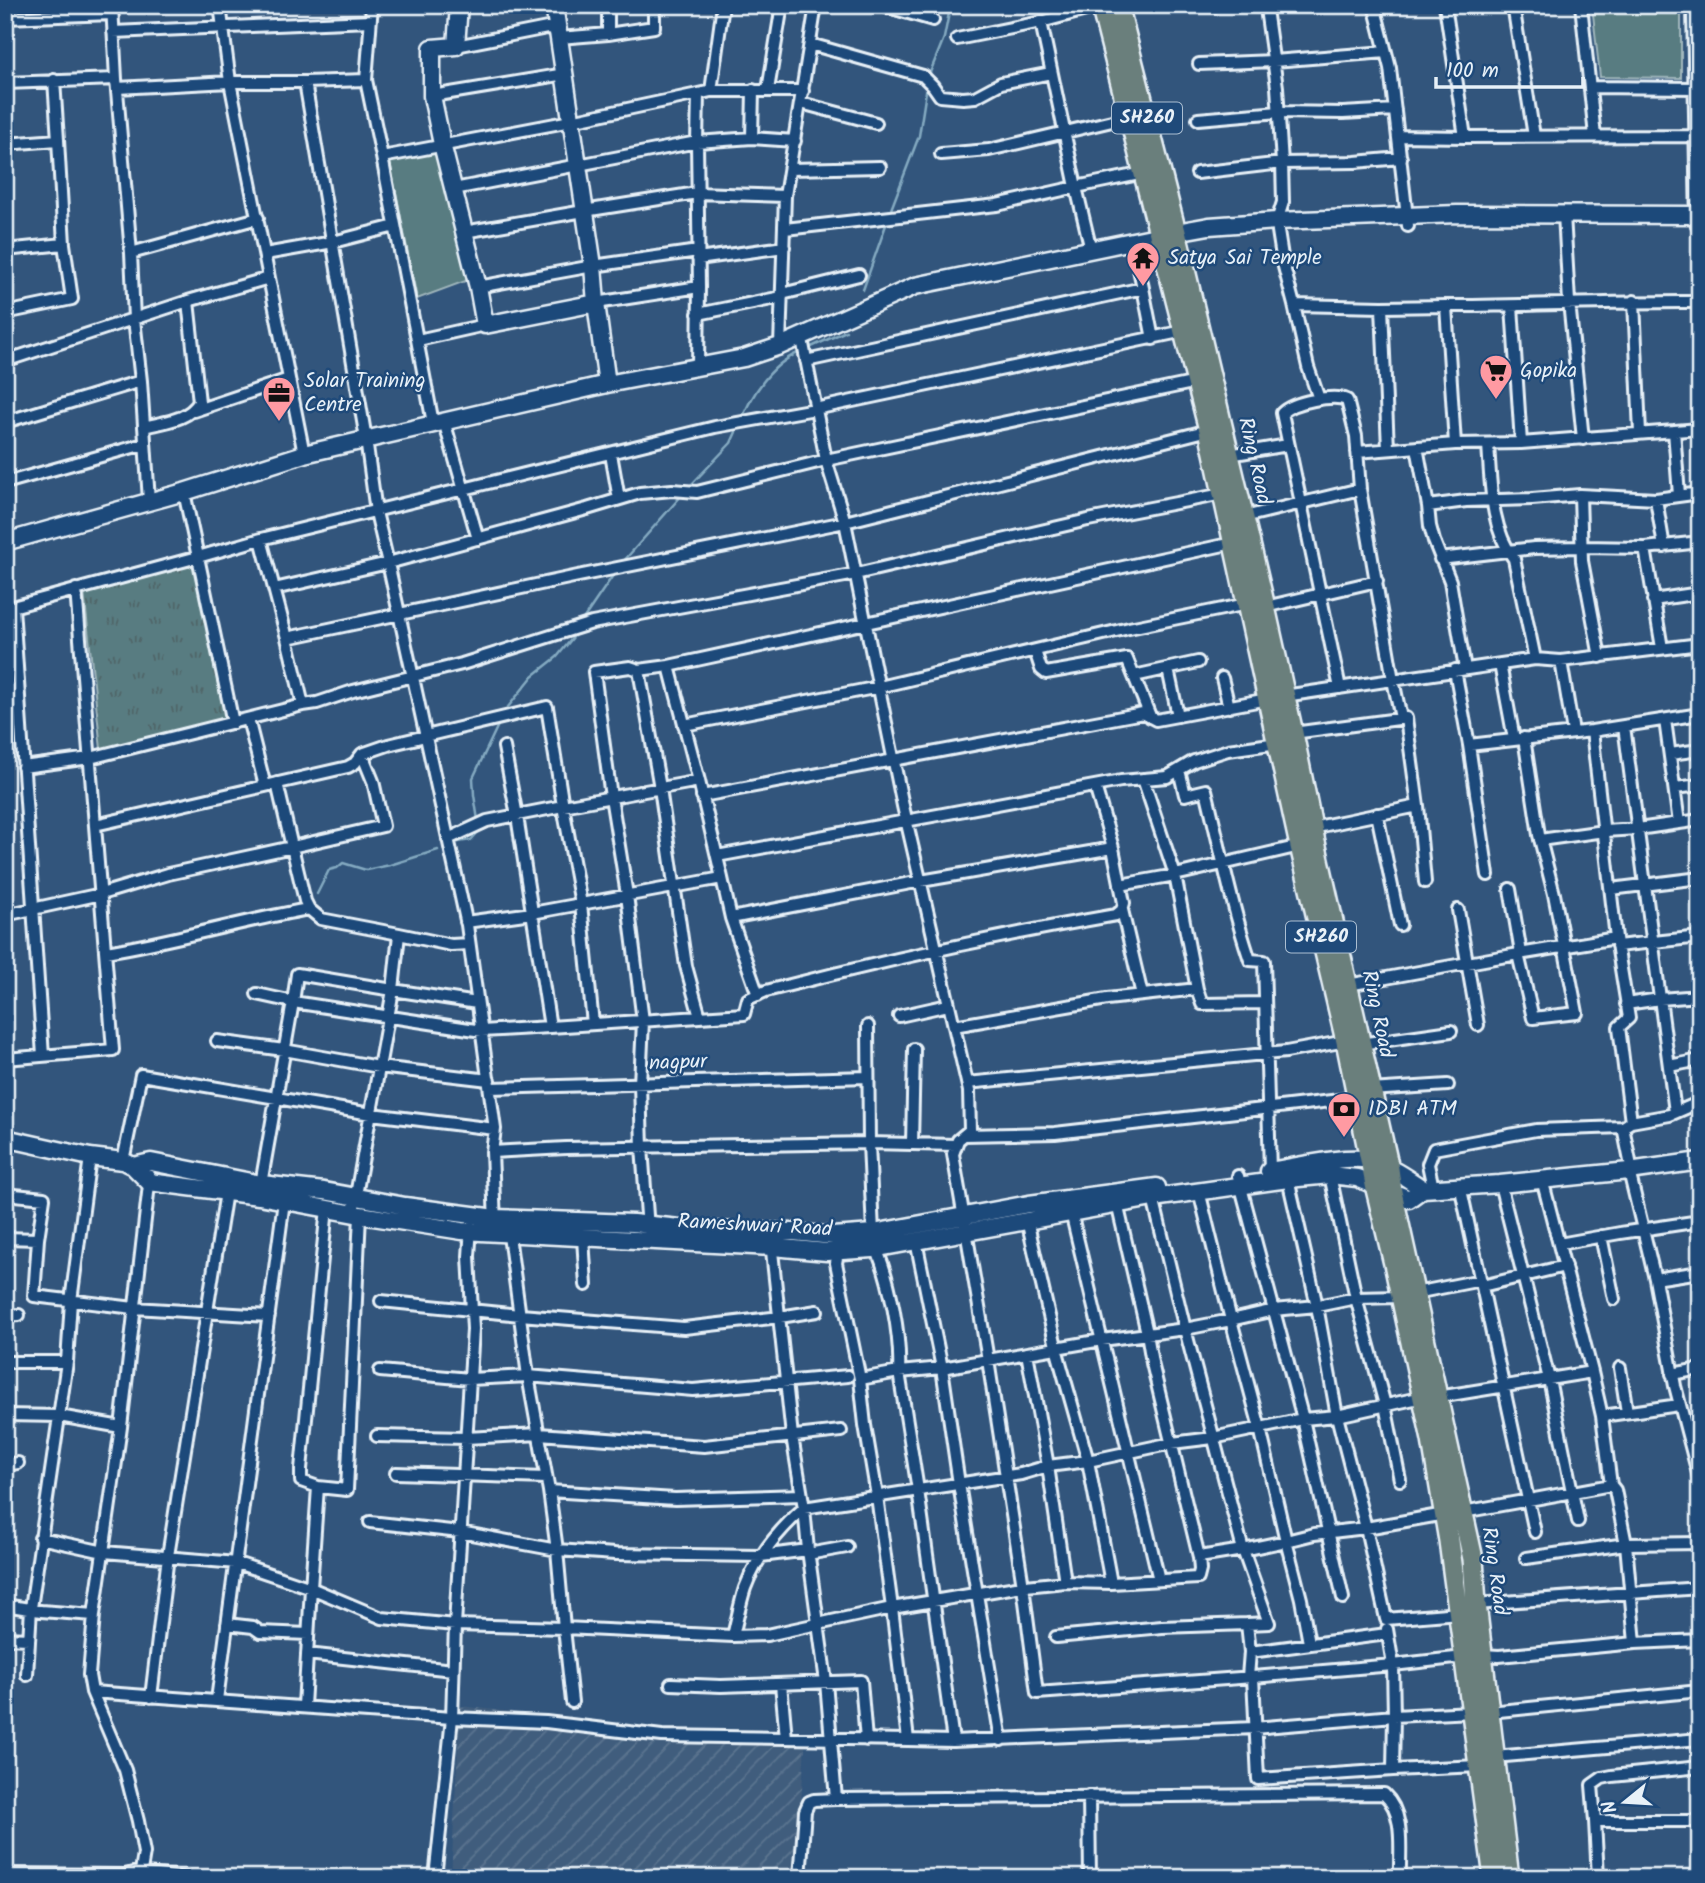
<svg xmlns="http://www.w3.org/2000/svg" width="1705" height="1883" viewBox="0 0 1705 1883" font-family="Kalam,sans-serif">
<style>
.industrial{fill:url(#industrial-furrows)}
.grass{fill:url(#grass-tufts);stroke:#a0b6bc;stroke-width:2}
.green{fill:#587c81;stroke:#a0b6bc;stroke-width:2}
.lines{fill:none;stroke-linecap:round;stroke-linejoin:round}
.stream{stroke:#84aac1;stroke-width:2.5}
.street-casing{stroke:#e8f1f8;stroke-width:16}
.secondary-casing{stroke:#e8f1f8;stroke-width:21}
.highway-casing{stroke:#e8f1f8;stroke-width:24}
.street{stroke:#1f4a7a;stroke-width:10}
.secondary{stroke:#1f4a7a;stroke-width:16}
.highway{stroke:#6b7f7c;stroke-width:19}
.labels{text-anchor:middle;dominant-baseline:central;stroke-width:5;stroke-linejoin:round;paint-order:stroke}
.shield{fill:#1f4a7a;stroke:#acbfd2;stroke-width:2}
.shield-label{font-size:19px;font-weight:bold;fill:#e8f1f8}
.poi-label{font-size:21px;fill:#e8f1f8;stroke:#1f4a7a;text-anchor:start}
.street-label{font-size:21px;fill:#e8f1f8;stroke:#1f4a7a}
</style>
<defs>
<pattern id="industrial-furrows" width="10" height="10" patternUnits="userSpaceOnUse" patternTransform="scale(1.75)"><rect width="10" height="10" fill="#405d7d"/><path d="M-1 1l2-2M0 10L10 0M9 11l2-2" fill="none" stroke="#5c7590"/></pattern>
<pattern id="grass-tufts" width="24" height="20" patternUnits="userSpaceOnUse" patternTransform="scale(1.75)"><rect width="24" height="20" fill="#587c81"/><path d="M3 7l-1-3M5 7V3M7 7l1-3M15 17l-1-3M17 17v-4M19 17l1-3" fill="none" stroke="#506568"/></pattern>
</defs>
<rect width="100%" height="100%" fill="#32557c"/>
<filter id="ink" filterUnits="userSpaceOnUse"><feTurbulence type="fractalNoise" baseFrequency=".0143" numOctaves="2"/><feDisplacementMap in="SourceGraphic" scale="14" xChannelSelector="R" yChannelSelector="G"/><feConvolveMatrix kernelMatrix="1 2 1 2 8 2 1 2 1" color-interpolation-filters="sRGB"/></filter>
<g filter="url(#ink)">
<!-- industrial -->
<path class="industrial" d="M 460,1706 L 805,1745 L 796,1878 L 451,1878 Z"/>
<!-- grass -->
<path class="grass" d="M 196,563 L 236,717 L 101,749 L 84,592 Z"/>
<!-- green -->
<path class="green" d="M 1592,5 L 1681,5 L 1681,78 L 1600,77 Z
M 438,150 L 471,279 L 417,299 L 390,162 Z"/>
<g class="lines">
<!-- stream -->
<path class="stream" d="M 929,75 L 944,38 L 950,8 L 949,5
M 890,212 L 919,136 L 927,85
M 863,290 L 887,222
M 807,349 L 846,331
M 742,418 C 754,391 771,364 800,352
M 689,487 L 731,443 L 736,432
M 622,563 L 682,495
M 584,618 L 616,571
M 508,707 L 533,676 L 557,657 L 574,636
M 478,820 L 474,795 L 473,778 L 500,721
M 452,843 L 471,840 L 479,831 L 479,827
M 317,894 L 329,870 L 337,868 L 343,863 L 366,870 L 390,865 L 438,850"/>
<defs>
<path id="street" d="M 112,5 L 116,79 L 131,253 L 134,319 L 141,381 L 149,501
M 220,5 L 230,82 L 304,454
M 881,5 L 933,20
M 1214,5 L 1214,6
M 1374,5 L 1390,68 L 1408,226
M 1445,5 L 1465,137
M 1513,5 L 1534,136
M 1581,5 L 1595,136
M 1693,5 L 1697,225
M 1267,16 L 1277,87 L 1282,163 L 1283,202 L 1277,221 L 1278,231 L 1283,263 L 1294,305 L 1382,307
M 5,18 L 112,14
M 1041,22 L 1101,6
M 113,32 L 370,21
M 608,34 L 608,5
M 957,39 L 1041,22 L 1076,187 L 1144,173
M 810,44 L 923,76 L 933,86 L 940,96 L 963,98 L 975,97 L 1001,83 L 1051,73
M 456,46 L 547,28 L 553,29 L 559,38 L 608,34 L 654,27 L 654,5
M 1199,64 L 1274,61 L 1386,52
M 54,80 L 58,140
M 366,80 L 372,5
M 305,82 L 366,80 L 382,157 L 433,423
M 5,83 L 116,79
M 1590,87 L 1695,88
M 117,88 L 230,82 L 305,82 L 366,439 L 376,512 L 388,563 L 587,509 L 640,493 L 672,490 L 697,492 L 826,460 L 1197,382
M 768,90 L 782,5
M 711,91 L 803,91
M 698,94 L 711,91 L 723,5
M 432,96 L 565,74
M 801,103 L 876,123
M 1198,119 L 1279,112 L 1343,113 L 1395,110
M 1398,136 L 1465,137 L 1700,136
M 752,138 L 753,90
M 5,144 L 58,140 L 64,244 L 5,250
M 941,154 L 989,150 L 1129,117
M 382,157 L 571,121 L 698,94 L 697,142 L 454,189
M 790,169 L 880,167
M 1197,173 L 1282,163 L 1355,162 L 1401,158
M 1564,214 L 1569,302 L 1583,439
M 785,229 L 997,205 L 1076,187 L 1091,250
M 464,232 L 584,211 L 697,193 L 785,196
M 1133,241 L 1143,288
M 131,253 L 258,218
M 265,254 L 333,242 L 395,226
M 698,259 L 784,247
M 478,287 L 593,266 L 698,251
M 782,294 L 859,275
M 1634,301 L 1640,433
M 596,303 L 699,287
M 1294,305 L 1308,367 L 1319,399
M 1446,306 C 1531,306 1615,301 1700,302
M 1512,306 L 1521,443
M 5,313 L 72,299 L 64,244
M 698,314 L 782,297
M 798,337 L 803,344 L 826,460 L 845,522 L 903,806 L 969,1091 L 970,1130 L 958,1140 L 953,1154 L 988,1360 L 1023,1586 L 1037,1693 L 1253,1677 L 1258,1779 L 1393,1770
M 418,340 L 485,325
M 780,346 L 785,196 L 816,5
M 5,361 L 188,301 L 269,278
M 806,361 L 1143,288 L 1153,339
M 698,366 L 699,287 L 697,142 L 752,138 L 795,141
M 194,411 L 289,379
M 444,421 L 478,539
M 5,422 L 141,381
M 144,427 C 163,422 189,420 199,402 L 188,301
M 1674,431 L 1679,495
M 1488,445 C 1491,482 1490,528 1514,559 L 1535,659
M 1417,447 L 1428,506 L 1466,501 L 1532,499 L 1580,495 L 1656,499 L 1700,493
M 1388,449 L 1382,307 L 1446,306 L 1455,444
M 1357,452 L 1455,444 L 1521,443 L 1700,429
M 611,454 L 619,499
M 1229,455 L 1288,445
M 5,483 L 144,444
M 1580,495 L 1582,561 L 1600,657
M 1656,499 L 1664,547
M 1428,506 L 1430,526 L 1434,541 L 1450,581 L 1465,669
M 1244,517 L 1360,489
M 261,539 L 715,427 L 815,409 L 1184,331
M 1645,548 L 1700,542
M 1440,559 L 1534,548 L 1582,547 L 1645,548 L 1662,648
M 274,589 L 388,563 L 467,925 L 495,1129 L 492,1152 L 495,1223
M 1653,600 L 1700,593
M 13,607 L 43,1056
M 1265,607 L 1377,581
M 5,609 L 198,557 L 184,492
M 1035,651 L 1041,669 L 1046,673 L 1127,659 L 1150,716
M 1561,661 L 1573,732
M 1500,664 L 1514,739
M 669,666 L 1233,543
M 1168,669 L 1178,716
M 639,670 L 630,667 L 594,672 L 611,797 L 627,895 L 643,1021 L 640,1084 L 642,1147 L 648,1229
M 1455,670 L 1469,745 L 1488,875
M 1134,676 L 1198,662
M 1222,678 L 1229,707
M 1340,688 L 1282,413 C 1293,402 1333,394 1347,400 L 1356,436 L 1360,489 L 1393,680 L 1401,718
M 1284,696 L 1535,659 L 1561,661 L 1700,644
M 303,705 L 317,703 L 353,691 L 462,664 L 592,623 L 856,574 L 1088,520 L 1223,494
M 248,719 L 265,786
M 1665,720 L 1679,823
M 233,723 L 198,557 L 261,539 L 287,638
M 684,725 L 879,687 L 1129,628 L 1247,604
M 1624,726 L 1675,1112
M 1592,731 L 1616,938 L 1629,1018 L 1619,1027 L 1631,1122
M 1293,733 L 1406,718 L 1418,806 L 1312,828
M 1469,745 L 1592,731 L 1700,714
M 1670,754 L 1700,750
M 23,767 L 90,758 L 303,705 L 287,638 L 578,576 L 845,522 L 1209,430
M 1179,770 L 1185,795 L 1206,790 C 1220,847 1231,904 1250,960 L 1264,961 L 1270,1171
M 1143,779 L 1175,875 L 1300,846
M 699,781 L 669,666 L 639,670 L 660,788 L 686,966 L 700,1017
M 277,783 L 292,847 L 383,826 L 373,781 L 362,754
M 1095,786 L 1113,848
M 1675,788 L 1700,785
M 702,796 L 1143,713 L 1156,720 L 1268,699
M 1418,806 L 1425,882
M 1377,814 L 1400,925
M 95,825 L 348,767 L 355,763 L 362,754 L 388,745 L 547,707 L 563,806 L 487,821 L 448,839
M 1540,840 L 1604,831 L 1638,829 L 1700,820
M 717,856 L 1121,781 L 1167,777 L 1194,761 L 1228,750 L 1278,743
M 1510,889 L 1521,953
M 1611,889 L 1700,878
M 1122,910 L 1142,995
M 1458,910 L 1478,1025
M 5,915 L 101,894 L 168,874 L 292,847 L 305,901 L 309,909 L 321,919 L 399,934
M 466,922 L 532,913 L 722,878 L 731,918
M 1617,946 L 1700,937
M 106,952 C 174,941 240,921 309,909
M 1518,954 L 1533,1018 L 1577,1013 L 1554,894 L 1539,835 L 1524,738
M 1348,985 L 1495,958 L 1616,938
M 1197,989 L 1202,1004 L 1265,1003
M 257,994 L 293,1002 L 297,974 L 393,990 L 399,934 L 451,945 L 469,944
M 1626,1004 L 1660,999 L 1700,996
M 899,1016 L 948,1005
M 593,1024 L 581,904 L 563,806 L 699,781 L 722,878
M 868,1026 L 869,1143 L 873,1233
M 954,1026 L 1107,999 L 1197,989 L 1175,875 L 1120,885
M 550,1027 L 744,1014 L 748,999 L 766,991 C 882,961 999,935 1116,915 L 1122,910 L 1124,903 L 1113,848 L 921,881 L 731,918 L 758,995
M 217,1041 L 284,1050 L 379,1067 L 489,1080
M 1360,1044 L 1451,1031
M 5,1059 L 113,1050 L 76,589
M 1669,1066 L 1700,1060
M 967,1083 L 1286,1052 L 1346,1041
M 490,1088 L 868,1077
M 1370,1090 L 1448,1085
M 964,1135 L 1055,1133 L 1357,1098
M 912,1144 L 914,1049
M 492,1152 L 566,1148 L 869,1143 L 956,1145
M 123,1161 L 141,1075 L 371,1114 L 495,1129
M 1629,1171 L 1655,1279 L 1675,1386 L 1700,1481
M 1632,1171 L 1623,1127 L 1631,1122 L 1670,1115 L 1700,1102
M 1330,1175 L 1356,1298 L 1401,1297
M 1238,1176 L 1303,1419 L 1343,1598
M 1288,1179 L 1317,1306 L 1337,1416 L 1366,1528 L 1386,1619 L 1459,1613
M 1500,1184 L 1549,1379 L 1578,1521
M 1460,1185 L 1535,1532
M 1433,1188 L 1428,1164 L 1434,1149 L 1536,1130 L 1623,1127
M 260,1190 L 293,1002 L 482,1031 L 550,1027 L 517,816 L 504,747
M 1199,1191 L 1231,1320 L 1274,1310 L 1317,1306 L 1356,1298 L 1385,1405 L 1400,1480
M 5,1194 L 44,1198 L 38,1239 L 5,1238
M 1153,1198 L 1185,1329 L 1243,1550 L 1269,1623 L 1247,1624 L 1250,1652 L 1248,1677
M 1116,1199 L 1147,1333 L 1152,1363 L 1199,1557
M 353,1212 L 393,990 L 477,1003
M 1071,1212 L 1159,1580
M 1027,1220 L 1058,1355 L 1088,1461 L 1111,1583
M 471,1227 L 469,1256 L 473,1329 L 455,1625 L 564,1628 L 572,1702
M 508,1228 L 528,1376 L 549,1491 L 557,1550 L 564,1628 L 733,1636 C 737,1620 740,1603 745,1588 C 757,1556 779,1530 804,1508 L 1021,1474 L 1048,1466 L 1088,1461 L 1172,1443 L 1213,1438 L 1303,1419 L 1337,1416 L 1423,1397
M 1601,1236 L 1614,1299
M 583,1238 L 586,1285
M 38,1239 L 34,1296 L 134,1308 L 269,1316
M 916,1241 L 942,1368 L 959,1484 L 1001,1740
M 771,1242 L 792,1436 L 804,1508 L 808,1550 L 826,1682 L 836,1799 L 1384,1794 C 1406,1814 1399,1851 1400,1878
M 1559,1244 L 1620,1233 L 1700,1221
M 838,1252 L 836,1263 L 860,1379 L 865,1425 L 877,1496 L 892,1608 L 1016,1587 L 1065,1582 L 1111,1583 L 1198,1578 L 1200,1570 L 1199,1557 L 1243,1550 L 1286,1541 L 1260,1428 L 1231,1320 L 1185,1329 L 1102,1340 L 942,1368 L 899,1372 L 860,1379
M 1655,1279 L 1700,1272
M 1482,1286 L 1565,1266
M 1415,1293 L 1481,1280
M 381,1301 L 520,1315 L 684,1328 L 780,1317 L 817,1311
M 5,1316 L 19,1315
M 1027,1353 L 1048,1466 L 1065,1582
M 5,1362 L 67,1362
M 1620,1368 L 1627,1412
M 380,1371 L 470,1379 L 528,1376 L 693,1390 L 848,1376
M 1592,1372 L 1602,1416 L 1611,1485 L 1615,1490 L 1626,1544 L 1635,1643
M 1672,1374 L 1700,1369
M 1438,1397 L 1592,1372 L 1542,1179
M 5,1415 L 59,1416 L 121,1427
M 1602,1416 L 1679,1405
M 377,1436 L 466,1438 L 539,1434 L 704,1446 L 841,1431
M 5,1465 L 18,1463
M 396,1473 L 546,1478
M 318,1487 L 301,1481 L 301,1469 L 327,1208
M 549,1491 L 675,1499 L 801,1495
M 1463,1512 L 1611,1485
M 370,1522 L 460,1532 L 557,1550 L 615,1554 L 761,1556 L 808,1550
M 40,1538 L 104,1552 L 237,1563 L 311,1588 L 304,1706
M 808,1554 L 847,1547
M 1526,1558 L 1626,1544 L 1700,1543
M 1476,1604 L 1700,1588
M 5,1605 L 41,1611 L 94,1615
M 227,1624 L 253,1627 L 260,1632 L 308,1634
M 1387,1629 L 1393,1665 L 1455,1658 L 1465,1660
M 733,1636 L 767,1635 L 892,1608 L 908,1740 L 953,1741 L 918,1490 L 899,1372 C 901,1337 890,1280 876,1248
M 1056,1637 L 1162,1627 L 1247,1624
M 5,1638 L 29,1639
M 1309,1643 L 1301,1599 L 1286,1541 L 1314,1534 L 1366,1528 L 1445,1514
M 1250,1652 L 1387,1634
M 307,1654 L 453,1670
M 1482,1655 L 1499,1656 L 1635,1643 L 1700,1640
M 27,1675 L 31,1608 L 67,1362 L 71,1301 L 90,1157
M 1253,1677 L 1393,1665 L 1394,1716 L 1472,1712
M 671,1684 L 721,1686 L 861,1681 L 866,1740
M 781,1684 L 786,1738
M 92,1692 L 452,1718 L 455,1625 L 382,1618 L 311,1588 L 318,1487 L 347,1490 L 360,1215
M 151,1697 L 168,1556 L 226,1192
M 217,1700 L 284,1201
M 1489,1712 L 1700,1691
M 953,1741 L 1254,1728 L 1394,1716 L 1393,1770 L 1479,1766
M 1494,1757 L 1700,1739
M 1089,1796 L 1090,1878
M 1595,1821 L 1592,1785 L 1602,1778 L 1612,1776 L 1700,1767
M 135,1873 L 188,1878
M 5,1874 L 125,1875 L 141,1871 L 144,1853 L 138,1821 L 125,1770 L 92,1692 L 89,1675 L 94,1615 L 121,1427 L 150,1176
M 435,1878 L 452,1718 L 546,1722 L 662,1736 L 908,1740
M 800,1878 L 805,1811 L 809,1802 L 814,1800 L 836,1799
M 1598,1878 L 1595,1821 L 1700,1821"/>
<path id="secondary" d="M 459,5 L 456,46 L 432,48 L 432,96 L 442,144 L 478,287 L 485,325 L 596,303 L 593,266 L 554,5
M 596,303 L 607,384
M 5,542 L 184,492 L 304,454 L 607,384 L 744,358 L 780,346 L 915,286 L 1176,232 L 1209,226 L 1277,221 L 1457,214 L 1700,215
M 5,1138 L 90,1157 L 123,1161 L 133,1166 L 149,1182 L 259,1196 L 360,1215 L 462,1231 L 773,1247 L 827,1252 L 873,1249 L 1153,1198 L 1288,1179 L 1330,1175 L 1357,1178 L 1409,1199 L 1423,1189 L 1500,1184 L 1629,1171 L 1700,1161
M 133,1166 L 151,1162 L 261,1184 L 324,1191 L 405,1206 L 495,1218 L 633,1223 L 698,1230 L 793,1232 L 833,1236 L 873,1233 L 1029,1204 L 1157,1187
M 1269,1171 C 1297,1167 1342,1155 1369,1160 C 1388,1165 1407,1178 1423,1189"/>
<path id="highway" d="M 1101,5 L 1209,430 L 1300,846 L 1346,1041 L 1376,1189 L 1395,1268 L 1432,1440 L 1449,1541 L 1494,1878
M 1118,5 L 1176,232 L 1265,607 L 1293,733 L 1315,842 L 1389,1169 L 1392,1192 L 1473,1559 L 1476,1604 L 1509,1878"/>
</defs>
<!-- street casing -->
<use href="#street" class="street-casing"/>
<!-- secondary casing -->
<use href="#secondary" class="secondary-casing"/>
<!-- highway casing -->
<use href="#highway" class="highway-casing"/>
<!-- street -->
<use href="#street" class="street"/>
<!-- secondary -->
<use href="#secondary" class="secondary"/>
<!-- highway -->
<use href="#highway" class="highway"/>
</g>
</g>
<!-- icons -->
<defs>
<symbol id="temple-pin" viewBox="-11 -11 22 30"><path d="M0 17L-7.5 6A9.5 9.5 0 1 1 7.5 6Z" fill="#ff9aa2" stroke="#1f4a7a"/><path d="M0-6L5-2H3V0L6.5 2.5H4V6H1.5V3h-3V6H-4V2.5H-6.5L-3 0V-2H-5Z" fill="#111"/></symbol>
<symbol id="supermarket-pin" viewBox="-11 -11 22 30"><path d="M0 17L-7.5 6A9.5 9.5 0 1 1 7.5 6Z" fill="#ff9aa2" stroke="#1f4a7a"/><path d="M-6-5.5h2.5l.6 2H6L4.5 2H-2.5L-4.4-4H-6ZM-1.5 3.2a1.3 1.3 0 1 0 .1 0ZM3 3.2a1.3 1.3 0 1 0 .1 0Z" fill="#111"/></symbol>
<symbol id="office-pin" viewBox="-11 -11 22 30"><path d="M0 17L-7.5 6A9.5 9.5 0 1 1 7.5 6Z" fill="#ff9aa2" stroke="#1f4a7a"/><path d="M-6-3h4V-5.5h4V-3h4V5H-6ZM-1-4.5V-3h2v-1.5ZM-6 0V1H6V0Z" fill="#111"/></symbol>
<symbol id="bank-pin" viewBox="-11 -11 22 30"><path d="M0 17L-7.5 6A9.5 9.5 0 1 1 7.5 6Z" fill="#ff9aa2" stroke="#1f4a7a"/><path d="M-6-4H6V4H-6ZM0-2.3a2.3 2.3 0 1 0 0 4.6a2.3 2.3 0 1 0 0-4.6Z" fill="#111"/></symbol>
</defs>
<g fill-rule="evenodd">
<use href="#temple-pin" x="1124" y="239" width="38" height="52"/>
<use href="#supermarket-pin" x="1477" y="352" width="38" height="52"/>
<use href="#office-pin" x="260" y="374" width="38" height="52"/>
<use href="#bank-pin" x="1325" y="1090" width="38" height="52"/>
</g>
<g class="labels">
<!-- shield labels -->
<g class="shield">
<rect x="1112" y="102.5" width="70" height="31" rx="5"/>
<rect x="1286" y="921.5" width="70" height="31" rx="5"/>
</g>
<g class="shield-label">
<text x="1147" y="118">SH260</text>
<text x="1321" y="937">SH260</text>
</g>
<!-- poi labels -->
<g class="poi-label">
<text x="1168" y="258">Satya Sai Temple</text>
<text x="1520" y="371">Gopika</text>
<text x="304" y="381">Solar Training<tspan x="304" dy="24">Centre</tspan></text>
<text x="1368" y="1109">IDBI ATM</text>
</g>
<!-- street labels -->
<g class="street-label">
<text transform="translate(1254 461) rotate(77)">Ring Road</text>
<text transform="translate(1377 1014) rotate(78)">Ring Road</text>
<text transform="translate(678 1063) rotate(-2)">nagpur</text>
<text transform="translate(755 1226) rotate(3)">Rameshwari Road</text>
<text transform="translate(1494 1571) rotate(82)">Ring Road</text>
</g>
</g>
<!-- margin -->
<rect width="1705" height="1883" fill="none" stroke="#1f4a7a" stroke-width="28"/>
<rect x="14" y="14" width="1677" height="1855" fill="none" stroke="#e8f1f8" stroke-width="2.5" filter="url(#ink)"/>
<!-- north arrow -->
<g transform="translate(1625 1802) rotate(252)" stroke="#1f4a7a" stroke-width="5" paint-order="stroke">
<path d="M0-5L12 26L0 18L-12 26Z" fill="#e8f1f8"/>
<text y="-10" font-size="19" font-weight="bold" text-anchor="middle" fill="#e8f1f8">N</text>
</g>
<!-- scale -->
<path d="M1436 77v10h147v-10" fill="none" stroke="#e8f1f8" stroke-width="3.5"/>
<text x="1446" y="77" font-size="21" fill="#e8f1f8" stroke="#1f4a7a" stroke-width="5" paint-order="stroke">100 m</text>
</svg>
